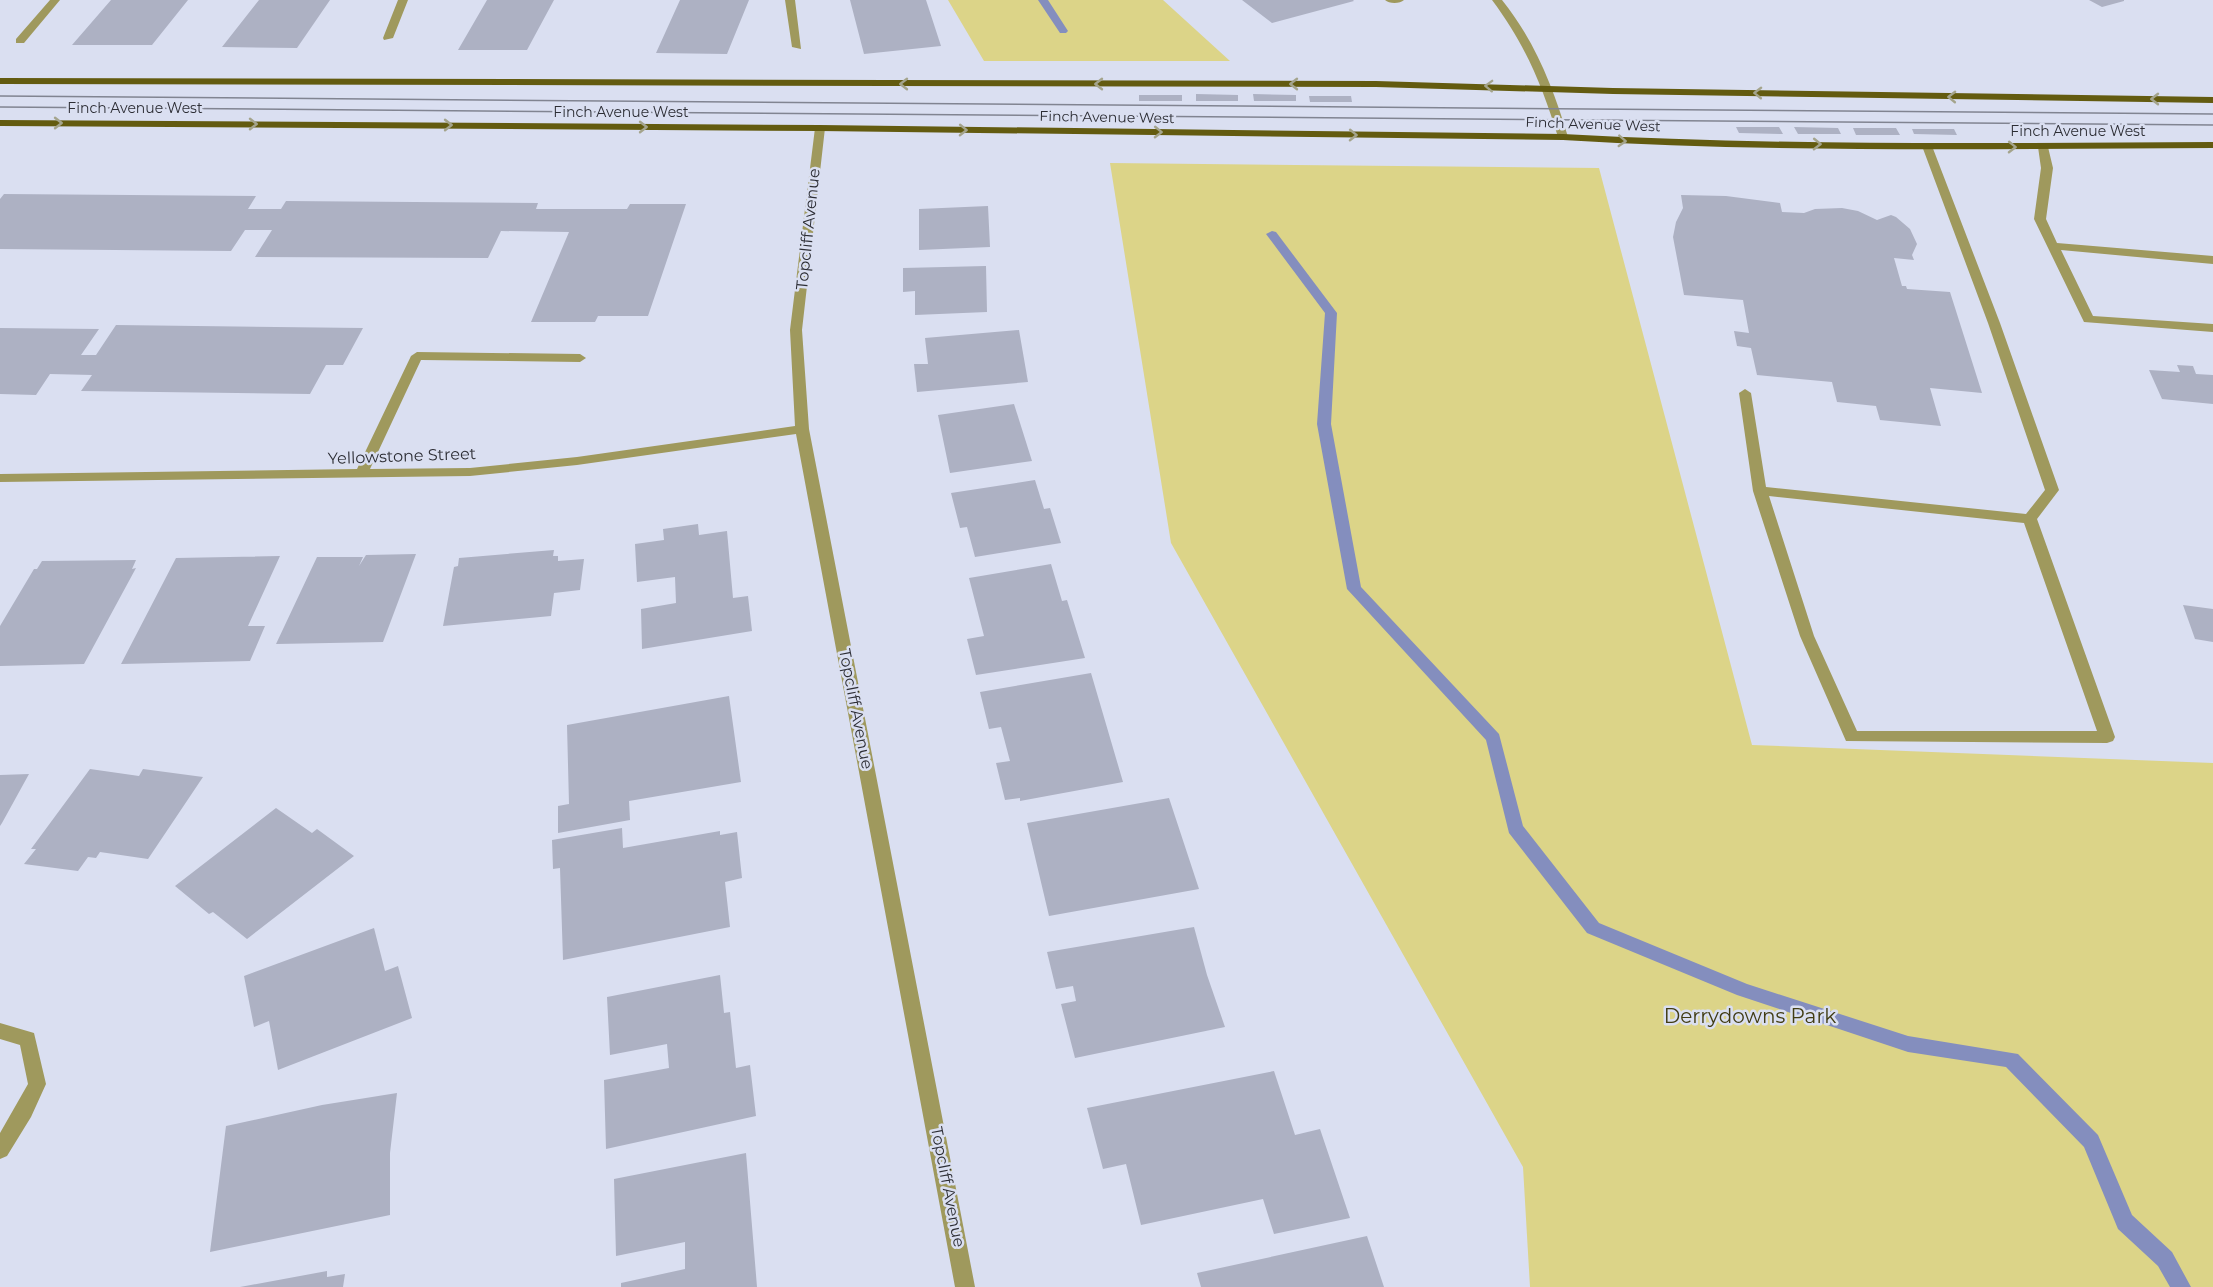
<svg xmlns="http://www.w3.org/2000/svg" width="2213" height="1287" viewBox="0 0 2213 1287" font-family="Montserrat,sans-serif">
<style>
.green{fill:#dcd488}
.lines{fill:none;stroke-linecap:round;stroke-linejoin:round}
.stream{fill:#848ebe;fill-rule:evenodd}
.building{fill:#adb1c3}
.minor{fill:#9f995d;fill-rule:evenodd}
.major{fill:#635b10;fill-rule:evenodd}
.tram{stroke:#818491;stroke-width:1.5}
.oneway{stroke:#a4a48c}
.labels{text-anchor:middle;dominant-baseline:central;stroke-width:5;stroke-linejoin:round;paint-order:stroke}
.far-street-label{font-size:14px;fill:#2c2d34;stroke:#dadff1}
.street-label{font-size:16px;fill:#2c2d34;stroke:#dadff1}
.near-park-label{font-size:20px;fill:#413c13;stroke:#dadff1}
</style>
<rect width="100%" height="100%" fill="#dadff1"/>
<!-- green -->
<path class="green" d="M 948,0 L 1163,0 L 1230,61 L 984,61 Z
M 1110,163 L 1599,168 L 1752,745 L 2213,763 L 2213,1287 L 1530,1287 L 1523,1167 L 1171,543 Z"/>
<g class="lines">
<!-- stream -->
<path class="stream" d="M 1038,0 L 1048,0 L 1068,31 L 1066,33 L 1060,33 Z
M 1272,231 L 1276,232 L 1337,313 L 1331,424 L 1361,587 L 1499,734 L 1523,826 L 1599,923 L 1747,984 L 1908,1036 L 2018,1054 L 2098,1135 L 2132,1215 L 2172,1252 L 2191,1287 L 2170,1287 L 2158,1266 L 2118,1229 L 2084,1147 L 2006,1067 L 1908,1052 L 1737,995 L 1587,933 L 1509,833 L 1486,740 L 1347,589 L 1317,424 L 1325,313 L 1266,234 Z"/>
</g>
<!-- building -->
<path class="building" d="M 111,0 L 188,0 L 152,45 L 72,45 Z
M 259,0 L 330,0 L 297,48 L 222,47 Z
M 487,0 L 554,0 L 527,50 L 458,50 Z
M 680,0 L 749,0 L 727,54 L 656,53 Z
M 850,0 L 926,0 L 941,46 L 864,54 Z
M 1242,0 L 1353,0 L 1354,1 L 1272,23 Z
M 2089,0 L 2124,0 L 2124,1 L 2102,7 Z
M 1196,94 L 1238,95 L 1238,101 L 1196,101 Z
M 1253,94 L 1296,95 L 1296,101 L 1254,101 Z
M 1139,95 L 1182,95 L 1182,101 L 1139,101 Z
M 1309,96 L 1351,96 L 1352,102 L 1310,102 Z
M 1736,127 L 1779,127 L 1783,134 L 1739,133 Z
M 1794,127 L 1838,128 L 1841,134 L 1798,134 Z
M 1853,128 L 1896,128 L 1900,135 L 1856,135 Z
M 1912,129 L 1954,129 L 1957,135 L 1914,134 Z
M 4,194 L 256,196 L 248,209 L 281,209 L 286,201 L 538,203 L 536,209 L 627,209 L 630,204 L 686,204 L 648,316 L 598,316 L 595,322 L 531,322 L 569,232 L 501,231 L 488,258 L 255,257 L 272,230 L 245,230 L 231,251 L 0,249 L 0,199 Z
M 1681,195 L 1726,196 L 1780,203 L 1782,212 L 1804,213 L 1815,209 L 1842,208 L 1858,211 L 1877,220 L 1891,215 L 1896,217 L 1910,229 L 1917,244 L 1912,255 L 1914,260 L 1894,258 L 1902,286 L 1906,286 L 1907,289 L 1950,292 L 1982,393 L 1930,388 L 1941,426 L 1880,420 L 1876,406 L 1837,402 L 1832,382 L 1757,375 L 1751,348 L 1737,346 L 1734,331 L 1749,333 L 1743,300 L 1684,295 L 1673,237 L 1676,222 L 1683,208 Z
M 988,206 L 990,247 L 919,250 L 919,209 Z
M 986,266 L 987,312 L 915,315 L 915,291 L 903,292 L 903,268 Z
M 116,325 L 363,328 L 343,365 L 326,365 L 310,394 L 81,391 L 92,375 L 50,374 L 36,395 L 0,394 L 0,328 L 99,329 L 81,355 L 96,355 Z
M 1019,330 L 1028,382 L 917,392 L 914,364 L 928,364 L 925,338 Z
M 2177,365 L 2193,366 L 2196,374 L 2213,375 L 2213,404 L 2162,399 L 2149,370 L 2180,372 Z
M 1014,404 L 1032,461 L 950,473 L 938,415 Z
M 1035,480 L 1044,509 L 1050,508 L 1061,543 L 975,557 L 967,527 L 960,528 L 951,493 Z
M 698,524 L 699,535 L 727,531 L 733,598 L 748,596 L 752,631 L 642,649 L 641,609 L 676,603 L 675,577 L 637,582 L 635,544 L 664,540 L 663,529 Z
M 554,550 L 553,556 L 558,556 L 558,561 L 584,559 L 580,590 L 554,593 L 551,616 L 443,626 L 454,567 L 458,566 L 459,558 Z
M 416,554 L 383,642 L 276,644 L 317,557 L 363,557 L 359,566 L 366,555 Z
M 280,556 L 248,626 L 265,626 L 250,661 L 121,664 L 176,558 Z
M 136,560 L 132,569 L 136,568 L 84,664 L 0,666 L 0,626 L 34,569 L 37,569 L 42,561 Z
M 1051,564 L 1062,601 L 1067,600 L 1085,658 L 976,675 L 967,639 L 984,636 L 969,578 Z
M 2183,605 L 2213,609 L 2213,642 L 2195,639 Z
M 1091,673 L 1123,782 L 1020,801 L 1020,798 L 1005,800 L 996,763 L 1010,761 L 1001,727 L 989,729 L 980,692 Z
M 729,696 L 741,782 L 629,801 L 630,820 L 558,833 L 558,806 L 569,804 L 567,725 Z
M 90,769 L 139,776 L 143,769 L 203,777 L 148,859 L 100,852 L 96,858 L 88,857 L 78,871 L 24,864 L 36,849 L 31,849 Z
M 29,774 L 2,823 L 0,826 L 0,775 Z
M 1169,798 L 1199,889 L 1049,916 L 1027,823 Z
M 276,808 L 312,833 L 317,829 L 354,856 L 247,939 L 213,912 L 209,914 L 175,886 Z
M 622,828 L 623,848 L 720,831 L 720,835 L 737,832 L 742,878 L 725,882 L 730,927 L 563,960 L 560,868 L 553,869 L 552,840 Z
M 1194,927 L 1207,975 L 1225,1027 L 1075,1058 L 1061,1004 L 1076,1001 L 1073,986 L 1056,989 L 1047,952 Z
M 374,928 L 385,971 L 398,966 L 412,1018 L 278,1070 L 269,1021 L 254,1027 L 244,976 Z
M 720,975 L 724,1013 L 730,1012 L 736,1068 L 750,1065 L 756,1116 L 606,1149 L 604,1080 L 669,1068 L 667,1044 L 610,1055 L 607,997 Z
M 1274,1071 L 1295,1135 L 1320,1129 L 1350,1218 L 1274,1234 L 1263,1199 L 1141,1225 L 1126,1164 L 1103,1169 L 1087,1108 Z
M 397,1093 L 390,1153 L 390,1215 L 210,1252 L 226,1126 L 322,1105 Z
M 746,1153 L 757,1287 L 621,1287 L 621,1283 L 685,1269 L 685,1242 L 616,1256 L 614,1179 Z
M 1367,1236 L 1384,1287 L 1201,1287 L 1197,1273 Z
M 327,1271 L 327,1277 L 345,1274 L 343,1287 L 240,1287 Z"/>
<g class="lines">
<!-- minor -->
<path class="minor" d="M 50,0 L 60,0 L 24,43 L 16,43 L 16,39 Z
M 398,0 L 408,0 L 393,38 L 384,40 L 383,38 Z
M 785,0 L 795,0 L 801,49 L 792,47 Z
M 1385,0 L 1404,0 C 1400,4 1389,4 1385,0 Z
M 1492,0 L 1502,0 C 1535,41 1553,87 1568,137 L 1567,139 L 1563,140 L 1558,137 C 1542,85 1525,44 1492,0 Z
M 820,125 L 825,128 L 802,330 L 809,429 L 975,1287 L 955,1287 L 796,434 L 577,465 L 470,476 L 0,482 L 0,474 L 357,469 L 411,356 L 417,352 L 580,354 L 586,358 L 580,362 L 421,360 L 370,469 L 470,468 L 577,457 L 795,426 L 790,330 L 815,128 Z
M 1927,143 L 1932,146 L 2000,323 L 2059,490 L 2037,519 L 2115,737 L 2113,741 L 2107,743 L 1846,741 L 1800,636 L 1753,491 L 1739,393 L 1745,389 L 1751,393 L 1766,487 L 2026,514 L 2045,490 L 1988,323 L 1922,146 ZM 1769,496 L 2024,523 L 2097,731 L 1857,731 L 1814,636 Z
M 2043,144 L 2048,147 L 2053,168 L 2046,219 L 2057,243 L 2213,256 L 2213,264 L 2061,250 L 2093,316 L 2213,324 L 2213,332 L 2084,322 L 2034,219 L 2041,168 L 2038,147 Z
M 0,1023 L 34,1033 L 46,1084 L 31,1117 L 7,1156 L 0,1159 L 0,1133 L 28,1084 L 20,1045 L 0,1039 Z"/>
<!-- major -->
<path class="major" d="M 0,78 L 1376,81 L 1613,88 L 2213,97 L 2213,103 L 1613,94 L 1376,87 L 0,84 Z
M 0,120 L 820,125 L 1563,134 C 1779,146 1997,143 2213,142 L 2213,148 C 1997,149 1779,153 1563,140 L 820,131 L 0,126 Z"/>
<!-- tram -->
<path class="tram" d="M 0,96 L 2213,114
M 0,107 L 2213,125"/>
</g>
<!-- one-way arrows -->
<defs><path id="oneway-chevron" d="M-2-3.5L2.5 0L-2 3.5" fill="none" stroke-width="1.6" stroke-linecap="round" stroke-linejoin="round" transform="scale(1.5)"/></defs>
<g class="oneway">
<use href="#oneway-chevron" transform="translate(904 84) rotate(-180)"/>
<use href="#oneway-chevron" transform="translate(1099 84) rotate(-180)"/>
<use href="#oneway-chevron" transform="translate(1294 84) rotate(-180)"/>
<use href="#oneway-chevron" transform="translate(1489 86) rotate(-178)"/>
<use href="#oneway-chevron" transform="translate(1758 93) rotate(-179)"/>
<use href="#oneway-chevron" transform="translate(1952 97) rotate(-179)"/>
<use href="#oneway-chevron" transform="translate(2155 99) rotate(-180)"/>
<use href="#oneway-chevron" transform="translate(58 123)"/>
<use href="#oneway-chevron" transform="translate(253 124)"/>
<use href="#oneway-chevron" transform="translate(448 125)"/>
<use href="#oneway-chevron" transform="translate(643 127)"/>
<use href="#oneway-chevron" transform="translate(963 130) rotate(1)"/>
<use href="#oneway-chevron" transform="translate(1158 132) rotate(1)"/>
<use href="#oneway-chevron" transform="translate(1353 135) rotate(1)"/>
<use href="#oneway-chevron" transform="translate(1622 141) rotate(3)"/>
<use href="#oneway-chevron" transform="translate(1817 144) rotate(1)"/>
<use href="#oneway-chevron" transform="translate(2012 147) rotate(1)"/>
</g>
<g class="labels">
<!-- far-street labels -->
<g class="far-street-label">
<text x="135" y="108">Finch Avenue West</text>
<text x="621" y="112">Finch Avenue West</text>
<text transform="translate(1107 117) rotate(1)">Finch Avenue West</text>
<text transform="translate(1593 124) rotate(2)">Finch Avenue West</text>
<text x="2078" y="131">Finch Avenue West</text>
</g>
<!-- street labels -->
<g class="street-label">
<text transform="translate(808 229) rotate(-84)">Topcliff Avenue</text>
<text transform="translate(402 456) rotate(-2)">Yellowstone Street</text>
<text transform="translate(856 709) rotate(79)">Topcliff Avenue</text>
<text transform="translate(948 1187) rotate(79)">Topcliff Avenue</text>
</g>
<!-- near-park labels -->
<g class="near-park-label">
<text x="1750" y="1016">Derrydowns Park</text>
</g>
</g>
</svg>
